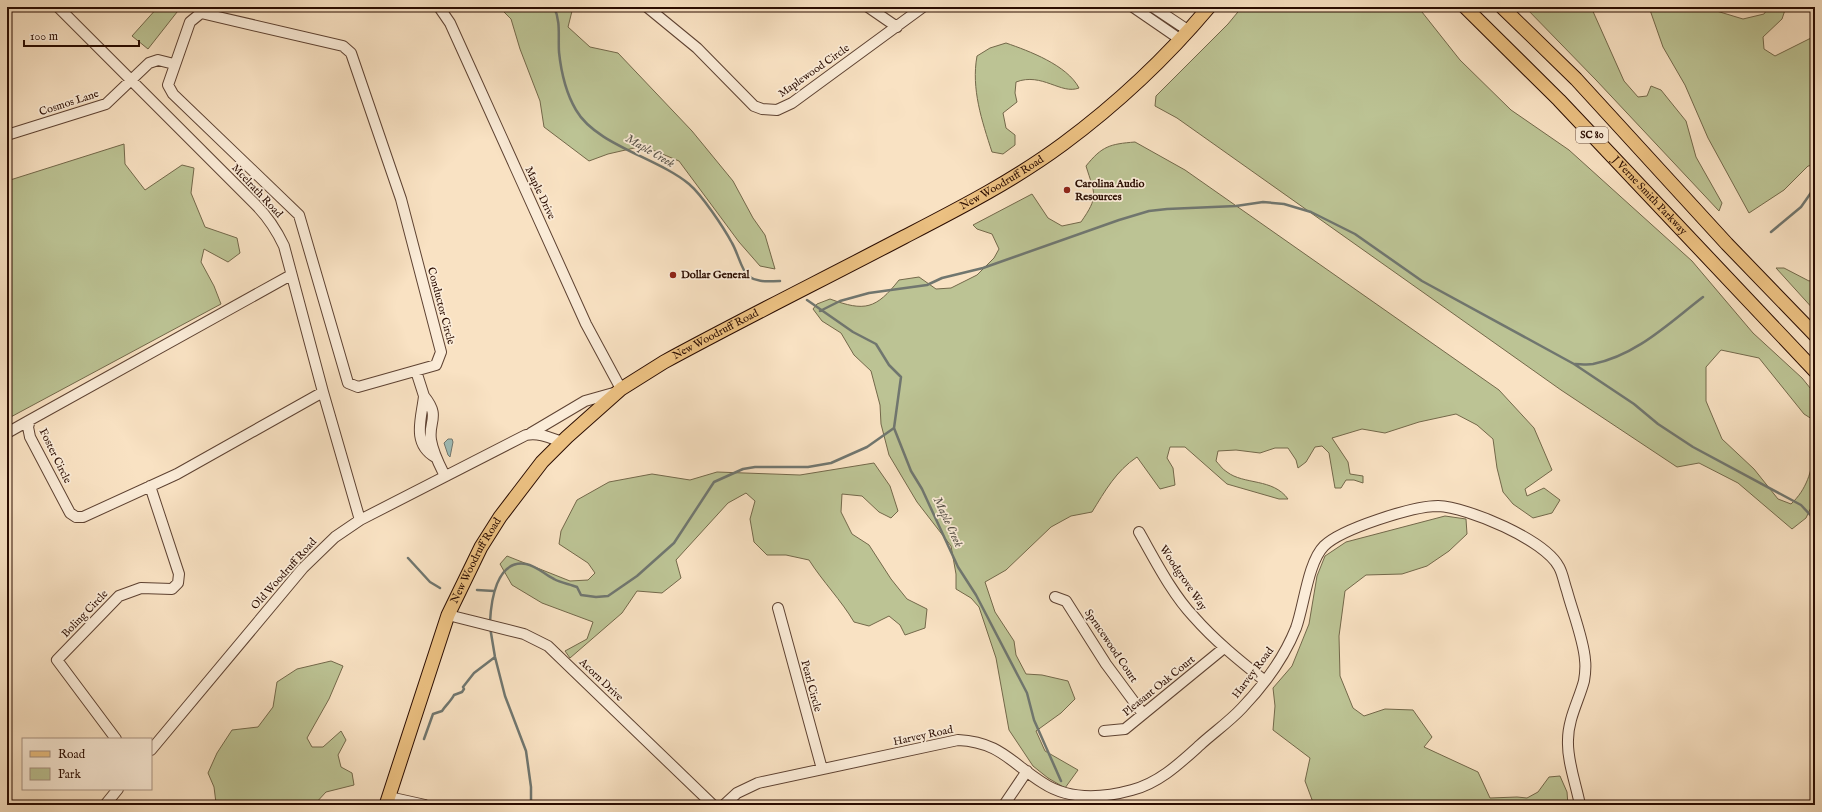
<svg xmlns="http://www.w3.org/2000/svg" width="1822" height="812" viewBox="0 0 1822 812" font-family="'IM FELL English',serif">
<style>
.green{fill:#bcc394;stroke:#73684a}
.water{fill:#9ebdb8;stroke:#70766f}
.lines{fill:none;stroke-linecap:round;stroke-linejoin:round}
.stream{stroke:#70766f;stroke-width:2.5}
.minor-casing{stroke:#5e4232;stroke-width:12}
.major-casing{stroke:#2a0c01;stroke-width:15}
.minor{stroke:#fbecd8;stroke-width:10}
.major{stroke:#ecc182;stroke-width:13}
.poi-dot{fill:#8f2418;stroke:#fbecd8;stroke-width:1.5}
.labels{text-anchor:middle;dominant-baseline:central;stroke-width:3.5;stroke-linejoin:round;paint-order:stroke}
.shield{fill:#fbecd8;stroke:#694f42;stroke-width:1}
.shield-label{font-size:10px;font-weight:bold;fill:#2a0c01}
.street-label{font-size:11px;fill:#2a0c01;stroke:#fbecd8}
.poi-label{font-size:11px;font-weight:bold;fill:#2a0c01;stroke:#fbecd8;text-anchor:start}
.water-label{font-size:12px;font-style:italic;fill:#58534a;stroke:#fbecd8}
</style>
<rect width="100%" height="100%" fill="#f9e2c3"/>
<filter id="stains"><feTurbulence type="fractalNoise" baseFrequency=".005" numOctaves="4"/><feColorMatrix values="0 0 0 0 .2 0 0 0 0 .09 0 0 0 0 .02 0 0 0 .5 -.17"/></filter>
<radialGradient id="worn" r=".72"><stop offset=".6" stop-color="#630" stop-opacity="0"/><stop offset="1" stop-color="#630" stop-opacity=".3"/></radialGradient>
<!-- green -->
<path class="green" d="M 158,7 L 181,7 L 148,49 L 132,36 Z
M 499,7 L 573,7 L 568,27 L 590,47 L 618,53 L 692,131 L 733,181 L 753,218 L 765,235 L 775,269 L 760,266 L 739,242 L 679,161 L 643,146 L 608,154 L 589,161 L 544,127 L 540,101 L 520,49 L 511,19 Z
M 1242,7 L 1418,7 L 1460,60 L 1511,110 L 1569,150 L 1692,261 L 1753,333 L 1802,378 L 1815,394 L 1815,421 L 1804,414 L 1759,358 L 1721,350 L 1706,367 L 1706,401 L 1722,439 L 1754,469 L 1778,499 L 1791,504 C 1807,489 1811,472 1815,451 L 1815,499 L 1806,518 L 1792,529 L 1738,483 L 1699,463 L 1677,467 L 1561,390 L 1177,118 L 1155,106 L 1156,96 L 1228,24 Z
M 1525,7 L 1591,7 L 1624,81 L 1638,97 L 1647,96 L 1651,86 L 1661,90 L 1686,121 L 1696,157 L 1722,203 L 1719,211 L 1596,80 Z
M 1653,7 L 1692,7 L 1710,9 L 1743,19 L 1764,14 L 1769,7 L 1786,7 L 1782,19 L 1763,37 L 1764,49 L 1775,56 L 1815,36 L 1815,165 L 1808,166 L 1784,190 L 1749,213 L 1708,138 L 1685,85 L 1663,47 L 1650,10 Z
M 1006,43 C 1029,51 1067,65 1079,88 C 1061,95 1042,72 1016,82 L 1015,93 L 1017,102 L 1003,113 L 1006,128 L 1015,135 L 1015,145 L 1003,154 L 992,152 C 982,121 971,89 977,56 L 990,48 Z
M 1135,142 L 1185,170 L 1499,390 L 1534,428 L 1552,470 L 1525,489 L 1527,496 L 1544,488 L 1560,500 L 1552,513 L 1533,518 L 1513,504 L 1503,492 L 1497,468 L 1493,439 L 1477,425 L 1456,414 L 1419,422 L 1385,433 L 1362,429 L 1332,438 L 1348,462 L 1350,474 L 1363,476 L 1363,483 L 1354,480 L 1346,480 L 1341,488 L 1335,488 L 1329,453 L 1322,446 L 1315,447 L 1306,462 L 1298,468 L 1296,460 L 1288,448 L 1275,448 L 1260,453 L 1236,450 L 1218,451 L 1216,461 C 1219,464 1223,470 1227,472 C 1244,485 1273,478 1288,499 L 1279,499 L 1227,484 L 1185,447 L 1170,447 L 1167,458 L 1173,468 L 1175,485 L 1160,489 L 1137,457 C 1116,471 1105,491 1092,512 L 1071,516 L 1051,527 L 1006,570 L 985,582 L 995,612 L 1014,641 L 1016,655 L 1026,674 L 1042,675 L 1068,681 L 1075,699 L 1061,713 L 1036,731 L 1045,751 L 1078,770 L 1065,788 L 1048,778 L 1033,766 L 1009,730 L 996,658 L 979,607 L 971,598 L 956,589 L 956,574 L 951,546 L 917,502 L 889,455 L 881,424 L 880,405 L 871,371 L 854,355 L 841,333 L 822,321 L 813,309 L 817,304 L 830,299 C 865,312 876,309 899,280 L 919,277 L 936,289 L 951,288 L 977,275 L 994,258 L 999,249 L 992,234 L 977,229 L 973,225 L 1032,194 L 1048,218 L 1062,226 L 1081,222 C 1099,196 1095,195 1086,166 C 1102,146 1110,144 1135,142 Z
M 124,144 L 125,164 L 145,190 L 182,165 L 194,168 L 191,193 L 205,227 L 237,238 L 240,253 L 228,262 L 204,249 L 201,262 L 214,286 L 221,304 L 7,419 L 7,181 Z
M 1776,268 L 1784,268 L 1809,281 L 1815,279 L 1815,311 Z
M 874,463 L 890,486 L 898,511 L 891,518 L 879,512 L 862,496 L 842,494 L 841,512 L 852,534 L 869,545 L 891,579 L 907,599 L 927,609 L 925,628 L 905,635 L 900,625 L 889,616 L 869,626 L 854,622 C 841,600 823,582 809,560 L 786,555 L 767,555 L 754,542 L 750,519 L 755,501 L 746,493 L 728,503 L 676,560 L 681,578 L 662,593 L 637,591 L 622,613 L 570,658 L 565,651 L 587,639 L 593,622 L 542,603 L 512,585 L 500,564 L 507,556 L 570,581 L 588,580 L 595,573 L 588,563 L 559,544 L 561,531 L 577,500 L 609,482 L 652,474 L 690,480 L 717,472 L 800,475 Z
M 1445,516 L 1466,519 L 1467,534 L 1449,551 L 1427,566 L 1402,574 L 1366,575 L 1345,591 L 1339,636 L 1340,676 L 1353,708 L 1364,716 L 1385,709 L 1413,710 L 1432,737 L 1424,747 L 1478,772 L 1490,798 L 1517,797 L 1527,798 L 1538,792 L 1549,777 L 1560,776 L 1567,792 L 1568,805 L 1314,805 L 1305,781 L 1310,758 L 1273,730 L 1275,706 L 1273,688 L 1292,666 L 1309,624 L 1317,576 L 1325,556 L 1346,542 Z
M 331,661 L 343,666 L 329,699 L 307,738 L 312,747 L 323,747 L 341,731 L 346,740 L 338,755 L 341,767 L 352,773 L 354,785 L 326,792 L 314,805 L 212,805 L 216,803 L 214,787 L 208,773 L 217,753 L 232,730 L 258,727 L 273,707 L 277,682 L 297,669 Z"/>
<!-- water -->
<path class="water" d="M 448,439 L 452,439 L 453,442 L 450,457 L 448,455 L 444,443 Z"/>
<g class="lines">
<!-- stream -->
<path class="stream" d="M 554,7 C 561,22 558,36 559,52 C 561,71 566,93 576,110 C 596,145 658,158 689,184 C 702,195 724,228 732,243 C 737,251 742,271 748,276 C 758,283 768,281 780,281
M 1771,232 L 1801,207 L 1815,187
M 807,300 L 853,332 L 876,344 L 889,365 L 901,377 L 894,428 L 911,471 L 922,489 L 958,567 L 976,595 L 1027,693 L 1034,720 L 1061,781
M 820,311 L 840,301 L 869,293 L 927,285 L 942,278 L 983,268 L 1119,220 L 1149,211 L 1167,209 L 1236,206 L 1263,202 L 1284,204 L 1311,212 L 1355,234 L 1422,281 L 1574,364 L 1634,404 L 1658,424 L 1693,447 L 1801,505 L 1815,520
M 1575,364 C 1580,364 1587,365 1593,364 C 1637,355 1669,323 1703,297
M 408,558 L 430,582 L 440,588
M 477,590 L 494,591
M 490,622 C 491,602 496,559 526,564 C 537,566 545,575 554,579 C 561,583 570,584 577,587 L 581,595 L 596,597 L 608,596 L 637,576 L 674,543 L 714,482 L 743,469 L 755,467 L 808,467 L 831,463 L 867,447 L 894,428
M 490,627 L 495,657 L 505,696 L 526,751 L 531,787 L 531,805
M 424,739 L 433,714 L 442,711 C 446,705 451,701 454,695 L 462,692 L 464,689 L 463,687 L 474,673 L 495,657"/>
<defs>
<path id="minor" d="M 58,7 L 255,204 C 268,217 276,229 284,246 L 323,392 L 360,520
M 439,7 L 450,23 L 474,76 L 586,324 L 621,389
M 647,7 L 697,48 L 754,106 L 762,109 L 777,110 L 792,103 L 923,7
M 868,7 L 897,27
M 1133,7 L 1181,40
M 1153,7 L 1189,31
M 201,13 L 343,46 L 351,53 L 401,199 L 441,352 L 436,365 L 358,387 L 348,383 L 299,215 L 173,94 L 168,85 L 190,22 Z
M 7,135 L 106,104 L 149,63 L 158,60 L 174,64
M 291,275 L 30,420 L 28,427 L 30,437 L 70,513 L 76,517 L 83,517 L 177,474 L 323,392
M 416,371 L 424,396
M 7,433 L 30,420
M 531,433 L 585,401 L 617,392
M 435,457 C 411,443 422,417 424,396 C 441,417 428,421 431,440 C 433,453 439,464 445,476
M 1139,532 C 1155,560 1172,594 1194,617 C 1215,641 1240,661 1265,681
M 1055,597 L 1066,601 L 1106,664 L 1143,714
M 778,608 L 822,769
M 448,615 L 524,634 L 548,646 L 713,805
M 1104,731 L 1125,729 L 1224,648
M 116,739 L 57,660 L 119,596 L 141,588 L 172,589 L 178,583 L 179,574 L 150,486
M 151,750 L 303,568 L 335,537 L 360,520 L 526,435 C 538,432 551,438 562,442
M 389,797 L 425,805
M 105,805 L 118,789
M 724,805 L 737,793 L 758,783 L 958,740 C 1000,742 1011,763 1043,783 C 1069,800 1103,798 1132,790 C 1159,783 1179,764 1200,745 C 1213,733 1229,722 1242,708 C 1264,685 1284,658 1296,628 C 1304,606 1308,562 1324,546 C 1341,529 1413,506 1438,506 C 1468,507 1545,540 1559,567 C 1563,574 1564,583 1567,591 C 1572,610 1584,641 1585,660 C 1586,667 1585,675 1584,681 C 1579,700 1568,719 1568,740 C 1567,761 1576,784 1580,805
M 1004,805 L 1027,771"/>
<g id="major">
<path id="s1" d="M 1465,7 L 1559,100 L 1815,371"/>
<path d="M 1502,7 L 1576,79 L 1727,244 L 1815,335"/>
<path id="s2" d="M 386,805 L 448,615 L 481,547 L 500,517 L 542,462 L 567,437 L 621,389 L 664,362 C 743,319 824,279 904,237 C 958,209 1013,181 1063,144 C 1117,104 1166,58 1209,7"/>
</g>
</defs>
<!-- minor casing -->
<use href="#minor" class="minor-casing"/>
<!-- major casing -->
<use href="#major" class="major-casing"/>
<!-- minor -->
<use href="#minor" class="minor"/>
<!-- major -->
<use href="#major" class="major"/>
</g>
<!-- markers -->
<g class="poi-dot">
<circle cx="1067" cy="190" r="4"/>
<circle cx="673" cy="275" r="4"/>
</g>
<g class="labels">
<!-- shield labels -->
<rect class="shield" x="1576" y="127" width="32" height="16" rx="3"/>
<g class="shield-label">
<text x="1592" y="135">SC 80</text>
</g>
<!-- street labels -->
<g class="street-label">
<text transform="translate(814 71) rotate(-35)">Maplewood Circle</text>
<text transform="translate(69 103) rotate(-18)">Cosmos Lane</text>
<text stroke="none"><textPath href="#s2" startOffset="921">New Woodruff Road</textPath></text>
<text transform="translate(257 191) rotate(47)">Mcelrath Road</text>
<text transform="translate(540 193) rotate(65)">Maple Drive</text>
<text stroke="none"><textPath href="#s1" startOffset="264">J Verne Smith Parkway</textPath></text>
<text transform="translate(441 306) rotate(75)">Conductor Circle</text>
<text stroke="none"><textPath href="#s2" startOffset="597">New Woodruff Road</textPath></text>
<text transform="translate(55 456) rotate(64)">Foster Circle</text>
<text stroke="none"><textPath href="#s2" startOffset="261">New Woodruff Road</textPath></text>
<text transform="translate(284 574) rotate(-48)">Old Woodruff Road</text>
<text transform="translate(1183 578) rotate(56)">Woodgrove Way</text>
<text transform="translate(85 614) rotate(-46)">Boling Circle</text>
<text transform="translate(1111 646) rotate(56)">Sprucewood Court</text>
<text transform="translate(1253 673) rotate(-53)">Harvey Road</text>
<text transform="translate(601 680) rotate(44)">Acorn Drive</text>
<text transform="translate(811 686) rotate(75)">Pearl Circle</text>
<text transform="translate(1159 686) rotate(-39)">Pleasant Oak Court</text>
<text transform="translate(923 736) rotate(-12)">Harvey Road</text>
</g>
<!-- poi labels -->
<g class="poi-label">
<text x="1075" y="184">Carolina Audio<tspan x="1075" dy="13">Resources</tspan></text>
<text x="681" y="275">Dollar General</text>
</g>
<!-- water labels -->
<g class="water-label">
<text transform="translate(650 151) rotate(30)">Maple Creek</text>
<text transform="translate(948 522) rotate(65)">Maple Creek</text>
</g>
</g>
<!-- margin -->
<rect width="1822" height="812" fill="none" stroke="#f9e2c3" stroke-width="24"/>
<rect x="8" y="8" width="1806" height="796" fill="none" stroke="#2a0c01" stroke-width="2"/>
<rect x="12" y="12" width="1798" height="788" fill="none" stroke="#2a0c01"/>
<!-- legend -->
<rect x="22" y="738" width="130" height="52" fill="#fbecd8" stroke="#a79282"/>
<rect x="30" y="751" width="20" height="6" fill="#ecc182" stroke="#a79282"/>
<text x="58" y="758" font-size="12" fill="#2a0c01">Road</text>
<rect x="30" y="768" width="20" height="12" fill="#bcc394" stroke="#a79282"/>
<text x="58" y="778" font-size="12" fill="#2a0c01">Park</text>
<!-- scale -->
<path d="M24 40v6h115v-6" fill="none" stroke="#2a0c01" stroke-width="2"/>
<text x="30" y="40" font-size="12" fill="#2a0c01" stroke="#fbecd8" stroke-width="3" paint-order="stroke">100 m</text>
<rect width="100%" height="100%" filter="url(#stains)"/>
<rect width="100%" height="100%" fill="url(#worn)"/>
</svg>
